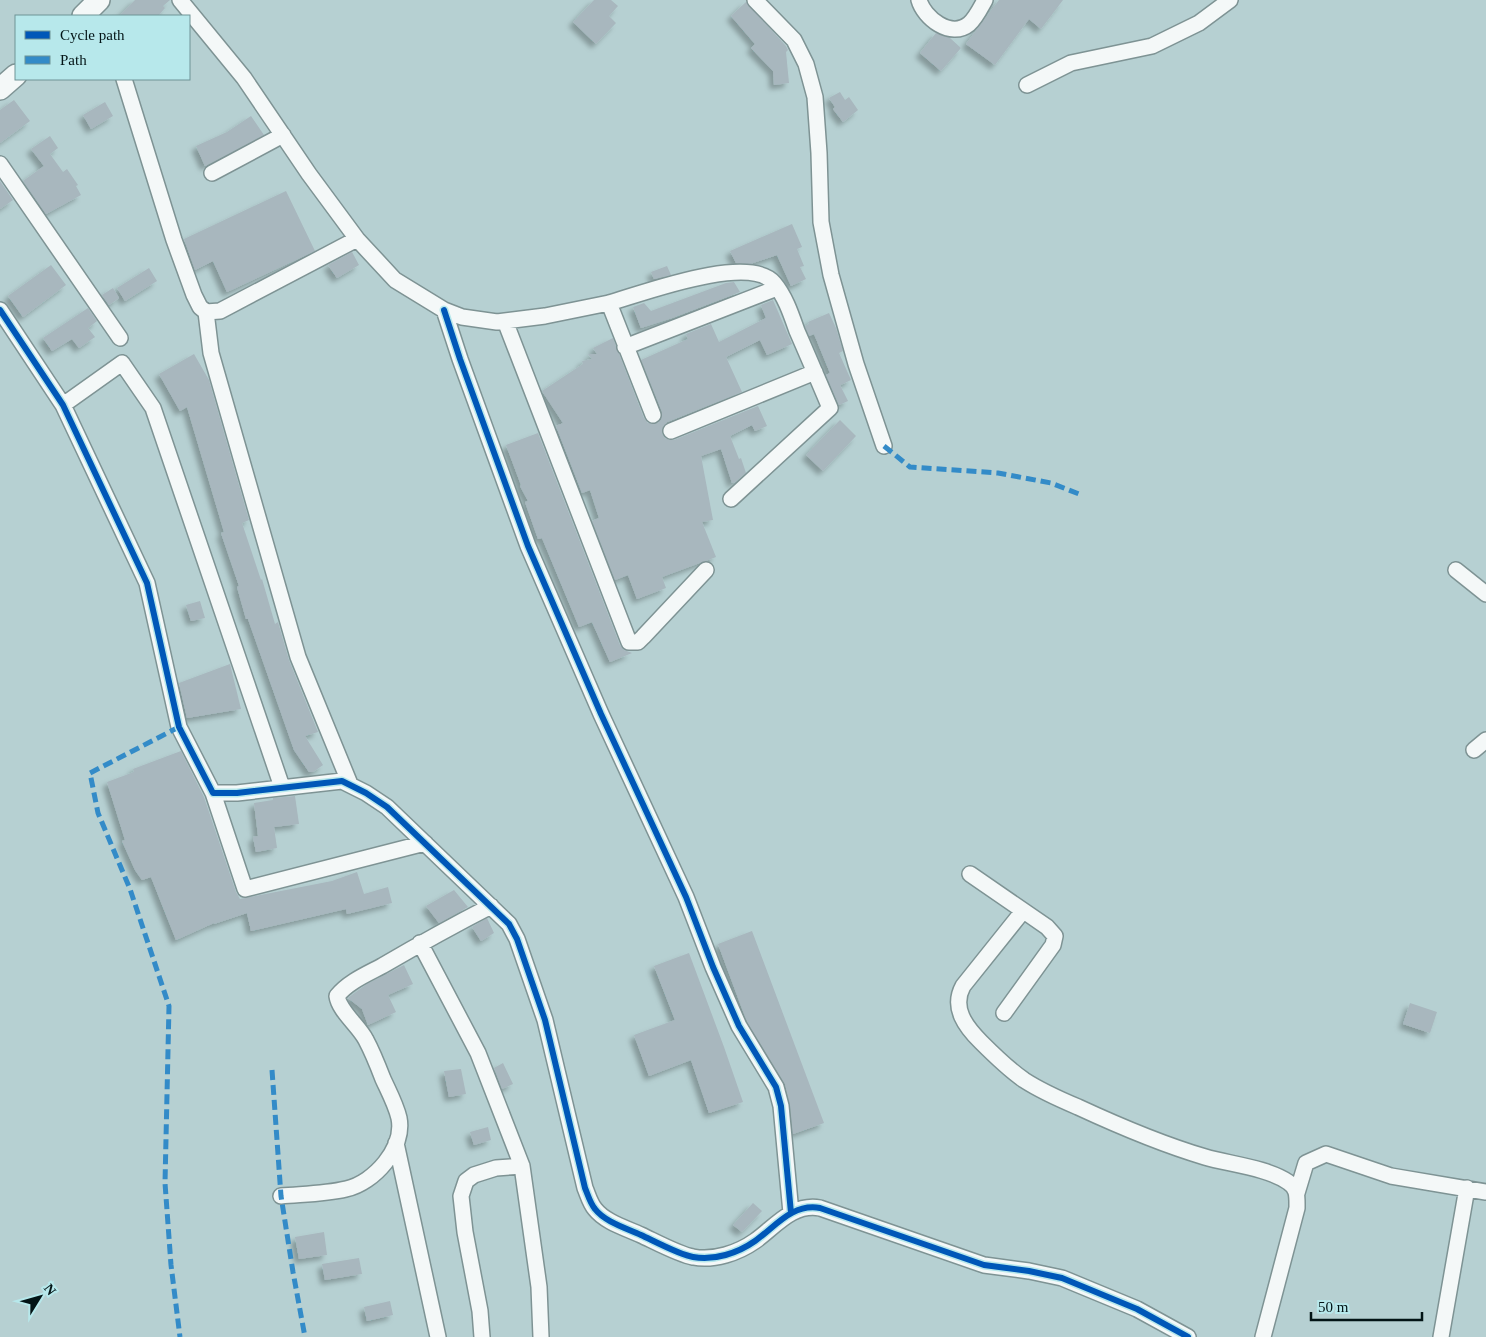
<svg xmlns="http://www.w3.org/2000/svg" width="1486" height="1337" viewBox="0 0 1486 1337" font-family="Georgia,serif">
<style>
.building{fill:#a8b7be;filter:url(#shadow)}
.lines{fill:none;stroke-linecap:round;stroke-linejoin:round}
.street-casing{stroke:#7e9394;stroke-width:18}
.secondary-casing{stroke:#7e9394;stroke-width:24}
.street{stroke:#f4f8f8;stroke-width:15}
.secondary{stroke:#f4f8f8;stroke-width:21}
.quiet{stroke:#338bc8;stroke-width:5;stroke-dasharray:10 5;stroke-linecap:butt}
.cycleway-casing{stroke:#b7e8eb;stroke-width:9}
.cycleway{stroke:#0057b8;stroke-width:6}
</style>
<defs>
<filter id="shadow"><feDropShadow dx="-4.5" dy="4.5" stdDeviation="2.5" flood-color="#0004"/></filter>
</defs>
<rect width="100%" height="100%" fill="#b6d0d2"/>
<!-- building -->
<path class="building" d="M 135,0 L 170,0 L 163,6 L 165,8 L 158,16 L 119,16 Z
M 594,0 L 611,0 L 618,6 L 609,16 L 616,23 L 596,44 L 573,22 Z
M 999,0 L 1063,0 L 1041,29 L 1029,19 L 995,65 L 966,44 Z
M 746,2 L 786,46 L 788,50 L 786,52 L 789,83 L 774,85 L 773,71 L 751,48 L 755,44 L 731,16 Z
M 936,33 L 950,38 L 961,48 L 941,71 L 920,53 Z
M 840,92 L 845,100 L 849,97 L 858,110 L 843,122 L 833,109 L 835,107 L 829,98 Z
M 14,100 L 30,121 L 0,143 L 0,110 Z
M 105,102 L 113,116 L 91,129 L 83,115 Z
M 251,116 L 264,135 L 205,166 L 196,146 L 227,132 Z
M 50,136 L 58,148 L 50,154 L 63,172 L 67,169 L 78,185 L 76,186 L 81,195 L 46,214 L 23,181 L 44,166 L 31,149 Z
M 0,181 L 13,200 L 0,209 Z
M 286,191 L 315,251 L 227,292 L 213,261 L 195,270 L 184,239 Z
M 792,224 L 802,247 L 797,249 L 804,266 L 800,267 L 806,279 L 791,286 L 777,255 L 750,264 L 736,263 L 730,251 Z
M 352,252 L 359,265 L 337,278 L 328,265 Z
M 51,265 L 66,285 L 23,317 L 8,296 Z
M 667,266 L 671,275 L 654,279 L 651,272 Z
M 149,268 L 157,281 L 125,301 L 117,288 Z
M 734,282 L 740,292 L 672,318 L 641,328 L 633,307 L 644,303 L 651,311 L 726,283 Z
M 113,288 L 119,298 L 109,305 L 102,295 Z
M 773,300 L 792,344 L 767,355 L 760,340 L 726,357 L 742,392 L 667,422 L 662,429 L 662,434 L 665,438 L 669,440 L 674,440 L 758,406 L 767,426 L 755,431 L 752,425 L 730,436 L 739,459 L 741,458 L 746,473 L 735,482 L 732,483 L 721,449 L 701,456 L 713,520 L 702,522 L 716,557 L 662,577 L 666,588 L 637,599 L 628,575 L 615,580 L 592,521 L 599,518 L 590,490 L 582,493 L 556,426 L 563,423 L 542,391 L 583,364 L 582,361 L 592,359 L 588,354 L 597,354 L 593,348 L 613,338 L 644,418 L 648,423 L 656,424 L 661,420 L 662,412 L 641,360 L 688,339 L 686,334 L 711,324 L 719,342 L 766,318 L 761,305 Z
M 88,308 L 97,321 L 88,328 L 95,337 L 79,348 L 72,339 L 52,351 L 43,338 Z
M 829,313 L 836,328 L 843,351 L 839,353 L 851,380 L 832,389 L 826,375 L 830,373 L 814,334 L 809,336 L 805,326 L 809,324 L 808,322 Z
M 194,354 L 209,380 L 249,520 L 242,523 L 261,580 L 262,579 L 275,624 L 278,622 L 289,660 L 318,732 L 305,736 L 323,765 L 313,772 L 309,772 L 294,750 L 248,619 L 246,619 L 237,587 L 239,586 L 221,533 L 224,532 L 187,407 L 180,411 L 159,374 Z
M 840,385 L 848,401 L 839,405 L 832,389 Z
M 840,420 L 856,436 L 823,471 L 806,455 Z
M 538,433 L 620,645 L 624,650 L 632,653 L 610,662 L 592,622 L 579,627 L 542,538 L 538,539 L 525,502 L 528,501 L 520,486 L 521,485 L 506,445 Z
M 200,601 L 205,618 L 191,621 L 186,605 Z
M 230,664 L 241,709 L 187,718 L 179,683 Z
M 181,751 L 204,797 L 236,892 L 240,899 L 332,881 L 357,872 L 364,894 L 388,887 L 392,903 L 347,914 L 346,909 L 251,931 L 247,913 L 214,924 L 214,923 L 176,940 L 151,877 L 142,880 L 135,870 L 122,841 L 125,840 L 107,782 L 134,772 L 133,769 Z
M 295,796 L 299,824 L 274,827 L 277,848 L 256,852 L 253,837 L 258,836 L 254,803 L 273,800 L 273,798 Z
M 454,890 L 468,907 L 439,923 L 426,906 Z
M 487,918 L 494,933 L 481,941 L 472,927 Z
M 752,931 L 824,1123 L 793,1134 L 790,1105 L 785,1084 L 747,1022 L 718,944 Z
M 689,953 L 724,1047 L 743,1102 L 709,1113 L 691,1060 L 649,1076 L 634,1035 L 675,1020 L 654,966 Z
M 404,965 L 413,984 L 388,995 L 396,1012 L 368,1025 L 362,1009 L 348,998 L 367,984 Z
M 1410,1003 L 1437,1012 L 1430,1033 L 1403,1024 Z
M 503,1063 L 513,1084 L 502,1089 L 494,1068 Z
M 461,1069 L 466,1094 L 449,1097 L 444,1071 Z
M 488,1127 L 491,1140 L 474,1145 L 470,1132 Z
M 753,1203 L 762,1211 L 742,1232 L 733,1225 Z
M 324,1232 L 327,1255 L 299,1259 L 295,1237 Z
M 359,1258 L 362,1274 L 325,1280 L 322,1264 Z
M 390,1301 L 393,1315 L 367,1321 L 364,1307 Z"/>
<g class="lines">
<defs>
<path id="street" d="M 180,0 L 244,78 L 309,174 L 357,239 L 395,280 L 444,310 L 462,317 L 497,322 L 545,316 L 609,303 L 653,415
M 755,0 L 794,40 L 806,64 L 815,97 L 819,153 L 821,222 L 831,275 L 856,364 L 884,446
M 919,0 C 924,18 951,39 969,24 C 976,18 981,7 985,0
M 124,79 L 174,240 L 194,295 L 200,307 L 206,312 L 220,311 L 357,239
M 1027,85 L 1071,63 L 1152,46 L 1199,23 L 1230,0
M 0,164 L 120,338
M 212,173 L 283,135
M 609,303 C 641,294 749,253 774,283 C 785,296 791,314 797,331 C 808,356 819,382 830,408 L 731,499
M 0,310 L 63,405 L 147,583 L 179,727 L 213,793 L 237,793 L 342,781 L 366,793 L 387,807 L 509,924 L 517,939 L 545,1020 L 585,1188 C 588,1195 590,1203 595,1209 C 605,1222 626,1228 641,1235 C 654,1241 680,1255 693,1257 C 714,1261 738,1253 755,1241 C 775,1227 792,1203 820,1208 L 984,1265 L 1029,1271 L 1062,1278 L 1137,1309 L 1188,1337
M 444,310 L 460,359 L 528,546 L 601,714 L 686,897 L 713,967 L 739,1026 L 776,1087 L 781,1106 L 791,1213
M 206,312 L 211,353 L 298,657 L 350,784
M 505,321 L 629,642 L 638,642 L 643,637 L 706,570
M 625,347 L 777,288
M 63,405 L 122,363 L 153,408 L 282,787
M 671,431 L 815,372
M 1456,570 L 1486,594
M 1474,750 L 1486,740
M 213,793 L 245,889 L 425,843
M 970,874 L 1047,927 L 1055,936 L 1053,945 L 1004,1013
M 1023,911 L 963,986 C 951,1008 966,1027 981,1042 C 995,1056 1008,1069 1024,1080 C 1041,1091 1059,1099 1078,1107 C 1119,1126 1161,1144 1205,1157 C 1229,1164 1268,1168 1288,1182 C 1298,1188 1297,1197 1297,1208 L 1263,1337
M 420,943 L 478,1053 L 522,1166 L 539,1287 L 541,1337
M 396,1143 L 438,1337
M 1297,1193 L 1306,1163 L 1326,1154 L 1391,1176 L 1486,1192
M 281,1196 C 303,1194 325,1194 346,1189 C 374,1183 405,1148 399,1118 C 396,1105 389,1092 383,1079 C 378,1066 373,1053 366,1040 C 359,1026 339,1011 337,996 C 348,982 367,974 382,966 C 418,945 454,925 491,906
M 482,1337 L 480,1311 L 465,1232 L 461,1196 L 466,1181 L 474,1175 L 496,1168 L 522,1166
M 1441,1337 L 1467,1188"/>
<path id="secondary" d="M 83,16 L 99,0
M 0,89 L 16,75"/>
</defs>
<!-- street casing -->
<use href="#street" class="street-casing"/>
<!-- secondary casing -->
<use href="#secondary" class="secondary-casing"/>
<!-- street -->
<use href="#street" class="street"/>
<!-- secondary -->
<use href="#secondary" class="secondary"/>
<!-- quiet -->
<path class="quiet" d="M 884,446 L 910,467 L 998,473 L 1051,483 L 1079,494
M 179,727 L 90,773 L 98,813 L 130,889 L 169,1006 L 165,1183 L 171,1265 L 180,1337
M 272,1070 L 281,1196 L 293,1272 L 305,1337"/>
<defs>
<path id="cycleway" d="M 0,310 L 63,405 L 147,583 L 179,727 L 213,793 L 237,793 L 342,781 L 366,793 L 387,807 L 509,924 L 517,939 L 545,1020 L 585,1188 C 588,1195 590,1203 595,1209 C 605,1222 626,1228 641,1235 C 654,1241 680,1255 693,1257 C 714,1261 738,1253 755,1241 C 775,1227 792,1203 820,1208 L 984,1265 L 1029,1271 L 1062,1278 L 1137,1309 L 1188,1337
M 444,310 L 460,359 L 528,546 L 601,714 L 686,897 L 713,967 L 739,1026 L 776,1087 L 781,1106 L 791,1213"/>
</defs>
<!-- cycleway casing -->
<use href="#cycleway" class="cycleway-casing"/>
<!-- cycleway -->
<use href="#cycleway" class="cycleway"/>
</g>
<!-- legend -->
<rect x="15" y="15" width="175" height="65" fill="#b7e8eb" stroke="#6f9396"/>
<rect x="25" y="31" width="25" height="8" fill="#0057b8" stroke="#6f9396"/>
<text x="60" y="40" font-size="15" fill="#031416">Cycle path</text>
<rect x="25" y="56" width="25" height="8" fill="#338bc8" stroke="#6f9396"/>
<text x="60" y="65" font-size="15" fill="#031416">Path</text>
<!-- north arrow -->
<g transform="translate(40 1297) rotate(53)" stroke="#b7e8eb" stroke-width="4" paint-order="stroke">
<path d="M0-4L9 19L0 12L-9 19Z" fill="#031416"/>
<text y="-8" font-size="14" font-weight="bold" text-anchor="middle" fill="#031416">N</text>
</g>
<!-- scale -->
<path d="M1311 1312v8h111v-8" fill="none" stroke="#031416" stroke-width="2.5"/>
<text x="1318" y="1312" font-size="15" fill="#031416" stroke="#b7e8eb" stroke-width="4" paint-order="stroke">50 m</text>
</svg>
